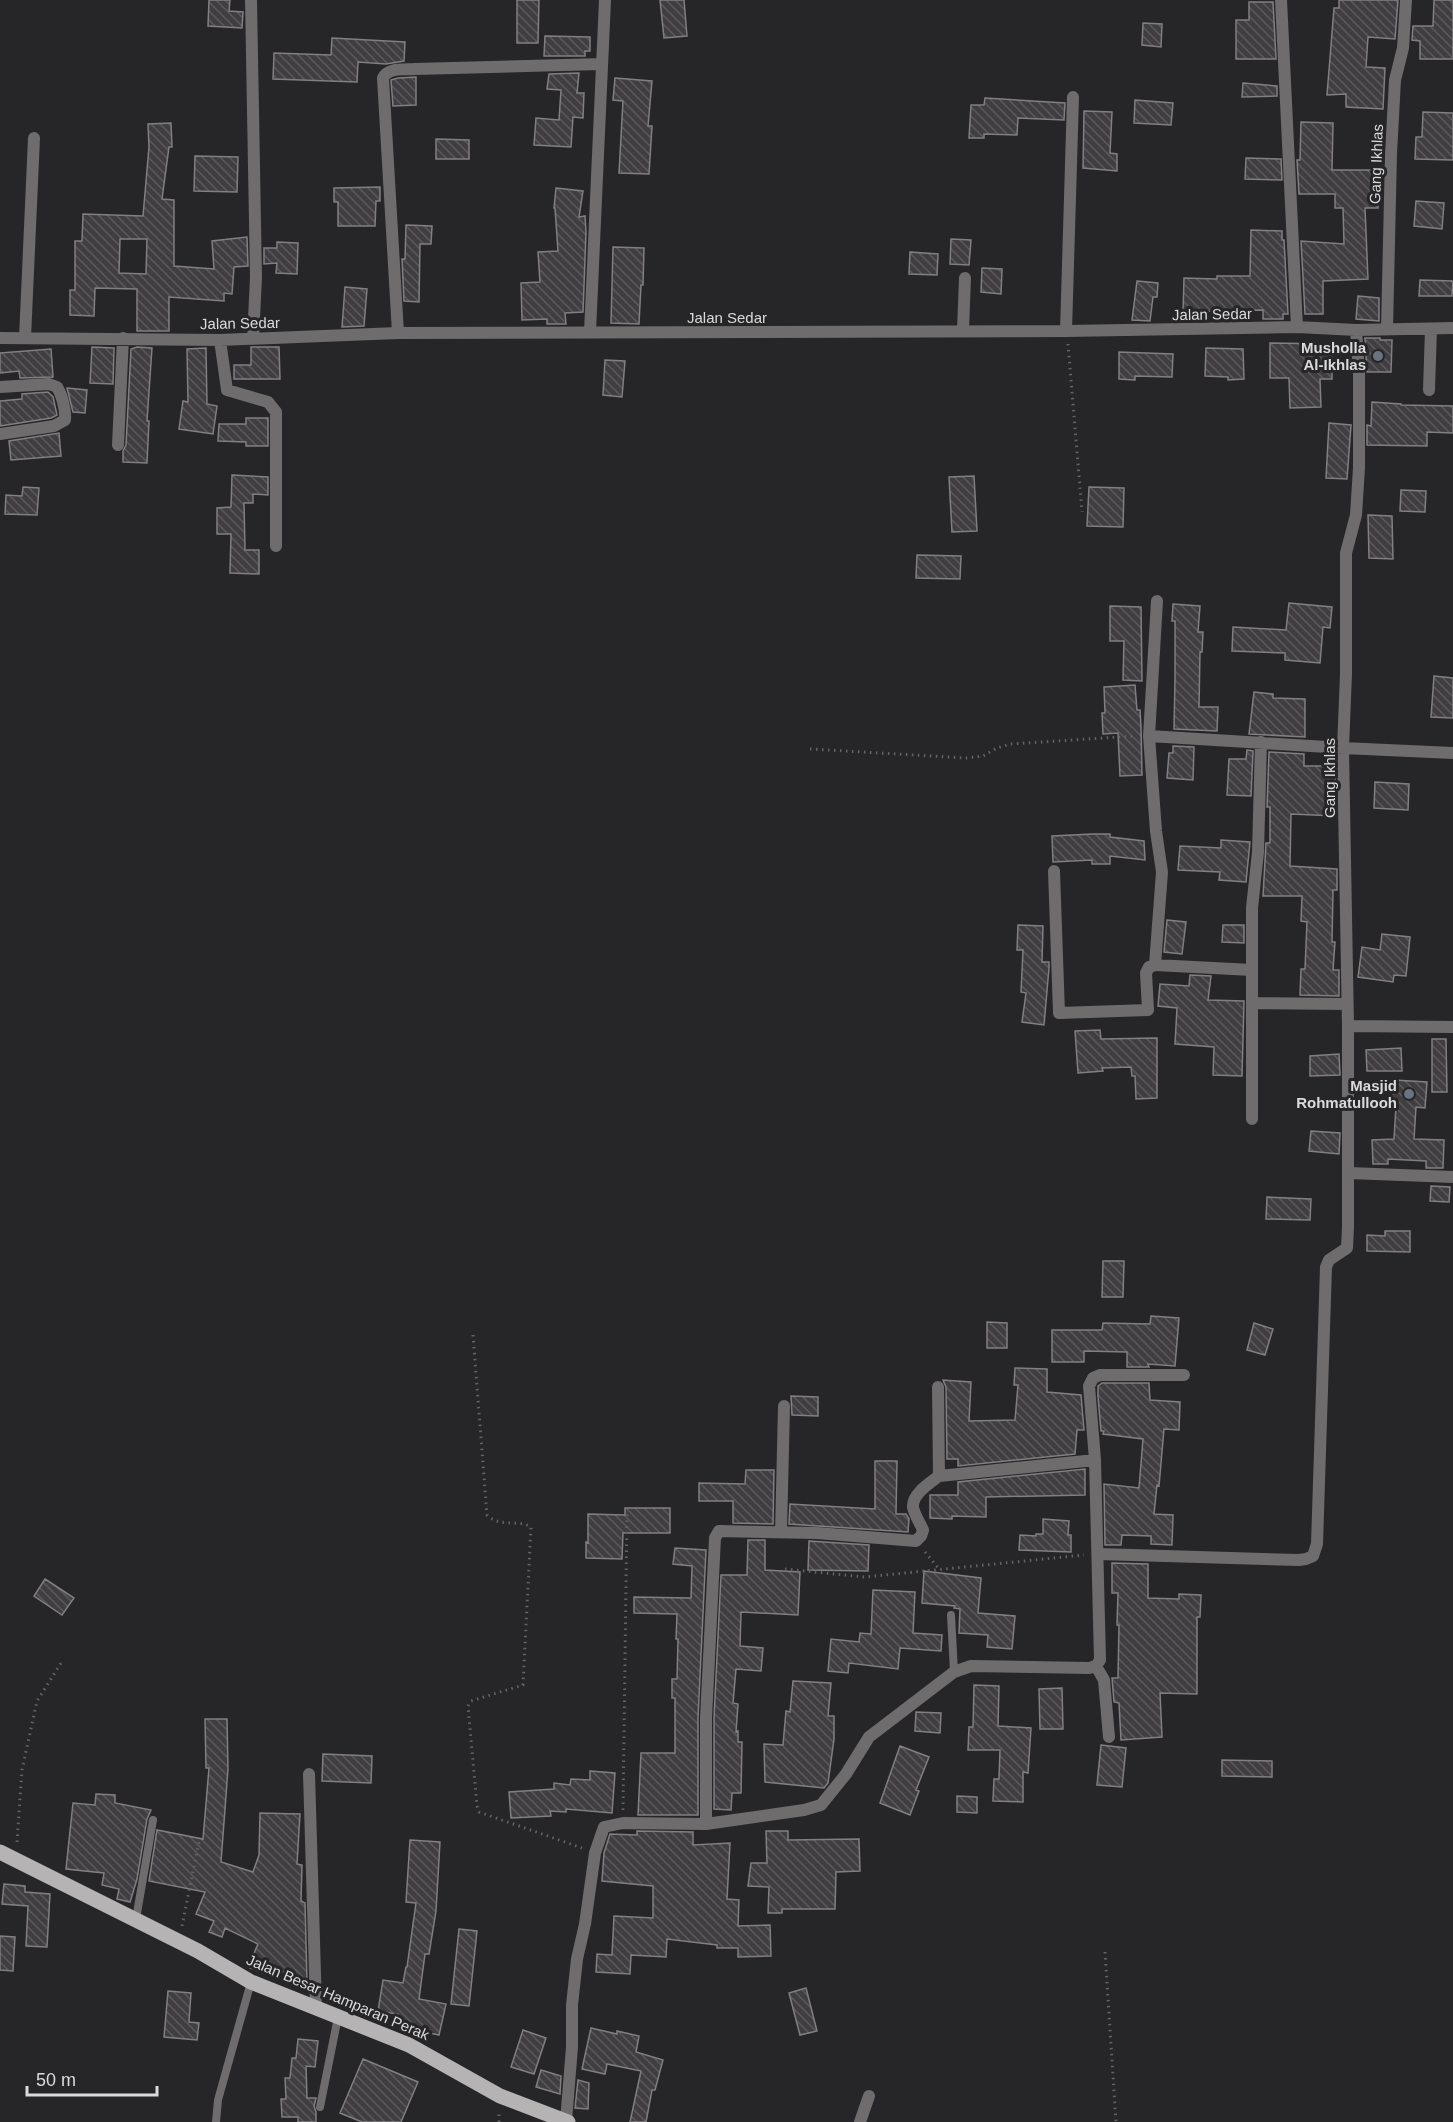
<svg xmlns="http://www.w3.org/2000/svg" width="1453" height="2122" viewBox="0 0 1453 2122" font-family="Arial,sans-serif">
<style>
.building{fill:url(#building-back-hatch);stroke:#817f81;stroke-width:1.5;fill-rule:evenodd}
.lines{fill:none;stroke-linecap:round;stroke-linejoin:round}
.path{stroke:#646465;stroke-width:3;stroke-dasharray:1.5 4.5;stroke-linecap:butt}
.service{stroke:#6e6c6c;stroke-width:8}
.minor{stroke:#6e6c6c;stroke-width:12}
.primary{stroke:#b6b3b4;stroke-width:15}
.worship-dot{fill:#6b7280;stroke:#262527;stroke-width:2}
.labels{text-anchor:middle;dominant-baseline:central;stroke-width:6;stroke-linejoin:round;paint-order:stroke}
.street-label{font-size:15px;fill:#dadadb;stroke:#262527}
.poi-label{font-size:15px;font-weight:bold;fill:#dadadb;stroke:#262527;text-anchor:end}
</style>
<defs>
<pattern id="building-back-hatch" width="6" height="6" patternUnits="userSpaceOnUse" patternTransform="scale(1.5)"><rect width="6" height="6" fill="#403e40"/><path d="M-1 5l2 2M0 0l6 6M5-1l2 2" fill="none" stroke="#5b595b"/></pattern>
</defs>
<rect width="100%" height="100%" fill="#262527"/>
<!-- building -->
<path class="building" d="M 209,0 L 230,0 L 229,11 L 243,12 L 242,28 L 208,26 Z
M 517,0 L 539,0 L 538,43 L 517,43 Z
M 660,0 L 684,0 L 687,36 L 664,38 Z
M 1339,0 L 1398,0 L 1395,39 L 1368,37 L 1366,67 L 1385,68 L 1383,109 L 1346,107 L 1346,94 L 1327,95 L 1334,8 L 1339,8 Z
M 1434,0 L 1453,0 L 1453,59 L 1420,59 L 1420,41 L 1412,40 L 1413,26 L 1433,26 Z
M 1249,2 L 1273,2 L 1276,59 L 1236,59 L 1236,20 L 1249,20 Z
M 1143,23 L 1162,24 L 1161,47 L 1142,45 Z
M 545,36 L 590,37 L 590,51 L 585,51 L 585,56 L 544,56 Z
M 332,38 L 405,42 L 404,61 L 386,64 L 358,62 L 357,82 L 273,79 L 274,53 L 331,55 Z
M 579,73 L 577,93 L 584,93 L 583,118 L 573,117 L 571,147 L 534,145 L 536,118 L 559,120 L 561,90 L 547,89 L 549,74 Z
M 416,77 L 416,105 L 393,106 L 391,80 L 398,78 Z
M 615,78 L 652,81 L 648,126 L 652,126 L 649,174 L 619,173 L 623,101 L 613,100 Z
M 1243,83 L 1277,86 L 1277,96 L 1242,97 Z
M 985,98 L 1065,103 L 1064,120 L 1018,118 L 1017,135 L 984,134 L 984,138 L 969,138 L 971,105 L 984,105 Z
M 1135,100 L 1173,103 L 1171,125 L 1134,123 Z
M 1084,111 L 1112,112 L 1110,153 L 1117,154 L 1117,171 L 1083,168 Z
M 1423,112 L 1453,113 L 1453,160 L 1415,159 L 1416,137 L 1422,137 Z
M 1301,122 L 1333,123 L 1332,170 L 1378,170 L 1378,208 L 1365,208 L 1368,279 L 1323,281 L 1323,314 L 1305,314 L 1301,241 L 1344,244 L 1343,208 L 1335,208 L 1335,194 L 1299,194 L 1297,160 L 1300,160 Z
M 171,123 L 172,147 L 169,147 L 162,199 L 174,200 L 174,266 L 214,269 L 212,241 L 247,237 L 248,266 L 234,267 L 232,294 L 224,293 L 224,301 L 169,297 L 169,331 L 137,331 L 137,289 L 95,288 L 94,316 L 70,315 L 70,290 L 75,290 L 75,241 L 82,241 L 83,214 L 143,216 L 149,147 L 148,124 ZM 120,239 L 147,239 L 146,274 L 119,273 Z
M 436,139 L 469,140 L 469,159 L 436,159 Z
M 195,156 L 238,157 L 237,192 L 194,191 Z
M 1246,158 L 1281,159 L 1282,180 L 1245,179 Z
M 380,187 L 380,201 L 376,201 L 375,226 L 338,226 L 338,202 L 334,202 L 334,188 Z
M 556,188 L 583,191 L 579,217 L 585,216 L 586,232 L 583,312 L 565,313 L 566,324 L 547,324 L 547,319 L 522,320 L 521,283 L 540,282 L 538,252 L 558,251 L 555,208 L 554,208 Z
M 1416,201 L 1444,203 L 1442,229 L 1414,226 Z
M 406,225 L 432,226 L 431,244 L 420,244 L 419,302 L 404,301 L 402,259 L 405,259 Z
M 1251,230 L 1282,231 L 1282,240 L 1284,240 L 1288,314 L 1283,314 L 1283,319 L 1263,319 L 1263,310 L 1183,312 L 1184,278 L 1217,279 L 1217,276 L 1250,276 Z
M 951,239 L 971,240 L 969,265 L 950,264 Z
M 277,242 L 298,243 L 297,274 L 276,273 L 277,263 L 264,264 L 264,248 L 277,248 Z
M 613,247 L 644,248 L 643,285 L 641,285 L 639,324 L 611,323 Z
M 910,252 L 938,254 L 937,275 L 909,274 Z
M 982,268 L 1002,269 L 1001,294 L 981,292 Z
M 1420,280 L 1453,281 L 1452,296 L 1419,296 Z
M 1137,281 L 1158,283 L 1157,297 L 1153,297 L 1150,321 L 1132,320 Z
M 345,287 L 367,289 L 364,326 L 342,327 Z
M 1358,296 L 1379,298 L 1379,321 L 1356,319 Z
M 1365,338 L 1380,338 L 1380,340 L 1392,340 L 1391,372 L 1367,372 Z
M 1270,343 L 1332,344 L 1332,379 L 1320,379 L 1321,407 L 1290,408 L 1289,378 L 1270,378 Z
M 92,347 L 114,348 L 113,384 L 90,383 Z
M 137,347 L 152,348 L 147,421 L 149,421 L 147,463 L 123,462 L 123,451 L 126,445 L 131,349 Z
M 251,347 L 279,347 L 280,379 L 234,379 L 234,365 L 251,365 Z
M 206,348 L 207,404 L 217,406 L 213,434 L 179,429 L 183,401 L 188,402 L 187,349 Z
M 1206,348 L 1243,349 L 1244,379 L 1228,380 L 1228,377 L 1205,376 Z
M 51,349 L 53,377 L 20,378 L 19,371 L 0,373 L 0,353 Z
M 1119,352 L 1173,354 L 1172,377 L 1135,376 L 1135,380 L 1119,379 Z
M 605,360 L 625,361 L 622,397 L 603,395 Z
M 67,388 L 87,390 L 85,413 L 73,412 Z
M 48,392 L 53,397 L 57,415 L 51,418 L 0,426 L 0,401 L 22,399 L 22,394 Z
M 1372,402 L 1401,404 L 1401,405 L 1453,406 L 1453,433 L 1427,432 L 1427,446 L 1367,445 L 1367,425 L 1371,426 Z
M 246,418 L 268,418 L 268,446 L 246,446 L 246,442 L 218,441 L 219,424 L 246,424 Z
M 1329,423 L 1351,425 L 1347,479 L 1326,478 Z
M 59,433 L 61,456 L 11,460 L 9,441 Z
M 232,475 L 268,477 L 268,495 L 253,494 L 253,503 L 244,503 L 245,550 L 259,550 L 259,574 L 230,573 L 231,534 L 217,534 L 217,508 L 231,507 Z
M 974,476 L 977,531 L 952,532 L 949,477 Z
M 23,487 L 39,488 L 37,515 L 5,514 L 6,495 L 22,496 Z
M 1089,487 L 1124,488 L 1123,527 L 1087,526 Z
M 1401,490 L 1426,491 L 1425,512 L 1400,511 Z
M 1368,515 L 1392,516 L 1393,559 L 1369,558 Z
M 917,555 L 961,556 L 960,579 L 916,578 Z
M 1289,603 L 1332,607 L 1330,628 L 1323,627 L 1320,663 L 1285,660 L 1285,653 L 1232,651 L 1233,627 L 1286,630 Z
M 1173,604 L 1200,606 L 1198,632 L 1203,632 L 1202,652 L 1200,652 L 1199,707 L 1218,707 L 1217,731 L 1174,729 L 1175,679 L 1175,621 L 1172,621 Z
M 1110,606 L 1141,607 L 1142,681 L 1123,680 L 1124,641 L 1110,641 Z
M 1434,676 L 1453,678 L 1453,718 L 1431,717 Z
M 1135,685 L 1137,710 L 1140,710 L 1141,727 L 1142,775 L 1120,776 L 1118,733 L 1103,734 L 1102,713 L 1105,713 L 1104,687 Z
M 1254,692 L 1273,694 L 1273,698 L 1305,699 L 1305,737 L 1249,734 Z
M 1173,746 L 1194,747 L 1193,780 L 1167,778 L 1169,753 L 1173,753 Z
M 1247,750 L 1253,751 L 1251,796 L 1227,795 L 1229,759 L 1246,759 Z
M 1269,752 L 1304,754 L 1304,766 L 1335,766 L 1336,816 L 1291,814 L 1290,866 L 1337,869 L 1337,890 L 1333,890 L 1332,942 L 1335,942 L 1333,970 L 1339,970 L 1339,996 L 1300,995 L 1301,969 L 1305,969 L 1307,922 L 1301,921 L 1302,896 L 1263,896 L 1266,843 L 1270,843 L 1270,807 L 1267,807 Z
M 1375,782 L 1409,784 L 1408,810 L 1374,808 Z
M 1093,834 L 1110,834 L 1110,837 L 1144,841 L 1145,860 L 1110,856 L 1110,864 L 1092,864 L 1092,860 L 1053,862 L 1052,836 Z
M 1221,840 L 1250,842 L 1246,882 L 1219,880 L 1220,872 L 1178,870 L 1180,846 L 1221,848 Z
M 1167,920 L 1186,922 L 1182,954 L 1164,952 Z
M 1018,925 L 1043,926 L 1042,962 L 1049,962 L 1049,968 L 1044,1025 L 1022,1022 L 1026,993 L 1021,992 L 1023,950 L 1017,950 Z
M 1223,925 L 1244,925 L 1244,943 L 1222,942 Z
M 1382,934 L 1410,937 L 1406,976 L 1394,975 L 1393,982 L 1358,977 L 1362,947 L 1380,950 Z
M 1190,975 L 1211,976 L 1208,1000 L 1244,1001 L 1242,1076 L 1213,1075 L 1214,1047 L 1175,1044 L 1177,1008 L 1158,1006 L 1160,984 L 1189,986 Z
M 1100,1030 L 1101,1039 L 1157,1038 L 1157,1098 L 1136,1099 L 1135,1076 L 1132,1076 L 1131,1067 L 1102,1068 L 1103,1071 L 1078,1073 L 1075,1031 Z
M 1432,1039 L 1446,1039 L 1447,1092 L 1432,1092 Z
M 1401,1048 L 1402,1071 L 1367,1071 L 1366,1050 Z
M 1339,1054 L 1340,1075 L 1310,1076 L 1310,1056 Z
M 1394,1080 L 1427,1082 L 1425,1108 L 1416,1107 L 1414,1139 L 1444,1140 L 1443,1168 L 1426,1168 L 1426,1161 L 1388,1159 L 1388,1164 L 1373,1164 L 1372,1140 L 1394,1139 L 1396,1106 L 1392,1105 Z
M 1311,1131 L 1340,1133 L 1339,1154 L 1309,1151 Z
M 1431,1186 L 1450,1187 L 1449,1202 L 1430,1201 Z
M 1267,1197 L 1311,1199 L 1310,1220 L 1266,1219 Z
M 1385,1231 L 1410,1231 L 1410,1252 L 1367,1251 L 1367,1235 L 1385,1236 Z
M 1103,1261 L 1124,1261 L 1123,1297 L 1102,1297 Z
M 1151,1316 L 1179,1318 L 1175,1366 L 1148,1364 L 1149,1367 L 1127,1367 L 1127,1352 L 1084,1351 L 1084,1362 L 1052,1362 L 1052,1330 L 1102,1330 L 1103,1323 L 1150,1324 Z
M 987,1322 L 1007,1323 L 1007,1348 L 987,1348 Z
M 1254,1323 L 1273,1329 L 1265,1355 L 1247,1350 Z
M 1015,1368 L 1047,1369 L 1047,1392 L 1081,1395 L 1084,1430 L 1077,1430 L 1075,1454 L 958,1466 L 958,1459 L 947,1459 L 946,1387 L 943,1380 L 971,1382 L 969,1421 L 1015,1420 L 1018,1385 L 1014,1385 Z
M 1102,1383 L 1149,1383 L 1150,1400 L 1180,1402 L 1179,1430 L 1164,1429 L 1159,1486 L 1157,1485 L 1154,1514 L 1173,1515 L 1172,1545 L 1151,1544 L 1151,1536 L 1122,1535 L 1121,1545 L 1105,1545 L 1104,1484 L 1139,1488 L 1143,1439 L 1103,1434 L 1104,1431 L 1101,1431 L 1098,1397 L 1098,1386 Z
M 791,1396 L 818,1397 L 818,1416 L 792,1415 Z
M 875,1461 L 897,1461 L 896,1514 L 906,1514 L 909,1519 L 908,1532 L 789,1524 L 790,1504 L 875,1509 Z
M 1085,1469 L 1085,1495 L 986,1497 L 986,1517 L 952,1516 L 952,1519 L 930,1518 L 930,1495 L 958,1495 L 958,1482 Z
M 746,1470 L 774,1470 L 773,1524 L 733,1523 L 733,1501 L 699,1501 L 699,1483 L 745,1484 Z
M 625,1508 L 670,1508 L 670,1533 L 623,1533 L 622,1559 L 586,1558 L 586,1542 L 588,1543 L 588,1514 L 625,1515 Z
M 1043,1519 L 1069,1521 L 1068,1535 L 1071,1535 L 1071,1552 L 1019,1550 L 1020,1535 L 1036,1536 L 1036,1534 L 1043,1534 Z
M 748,1540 L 765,1540 L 765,1570 L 800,1572 L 798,1615 L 741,1612 L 740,1646 L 763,1648 L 761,1671 L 736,1669 L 733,1703 L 738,1704 L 736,1732 L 738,1731 L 738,1742 L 742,1742 L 741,1793 L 732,1793 L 731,1810 L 714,1809 L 714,1718 L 721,1575 L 747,1575 Z
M 809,1541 L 869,1545 L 868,1571 L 808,1570 Z
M 675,1548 L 706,1550 L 698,1718 L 698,1815 L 638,1815 L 641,1753 L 675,1753 L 675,1698 L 672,1698 L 672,1679 L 677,1679 L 678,1639 L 676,1639 L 677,1614 L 634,1613 L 634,1597 L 691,1598 L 692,1566 L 673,1564 Z
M 1112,1563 L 1148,1564 L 1148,1598 L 1179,1599 L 1179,1594 L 1201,1595 L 1200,1617 L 1197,1617 L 1197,1694 L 1160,1693 L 1162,1737 L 1121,1740 L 1119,1703 L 1114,1702 L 1112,1678 L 1118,1678 L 1119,1625 L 1117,1625 L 1118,1593 L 1112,1593 Z
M 924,1571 L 981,1578 L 978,1613 L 1015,1616 L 1012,1649 L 987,1647 L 988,1635 L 959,1633 L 960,1609 L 954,1608 L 955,1606 L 922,1603 Z
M 45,1579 L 74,1598 L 62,1615 L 34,1596 Z
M 873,1590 L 915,1592 L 913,1633 L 942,1635 L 941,1651 L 900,1648 L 898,1669 L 849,1663 L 848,1673 L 828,1671 L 831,1639 L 859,1642 L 860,1633 L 871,1634 Z
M 793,1681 L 831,1683 L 828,1716 L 834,1716 L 834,1739 L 828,1783 L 824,1788 L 765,1782 L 764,1744 L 783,1745 L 786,1711 L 790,1712 Z
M 974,1685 L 999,1686 L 998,1726 L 1031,1728 L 1028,1773 L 1023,1772 L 1023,1802 L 993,1801 L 994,1779 L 999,1779 L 1000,1750 L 968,1750 L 969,1727 L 973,1727 Z
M 1062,1688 L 1063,1729 L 1040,1729 L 1039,1689 Z
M 916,1712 L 941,1713 L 940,1733 L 915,1731 Z
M 205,1719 L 227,1719 L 228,1769 L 221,1862 L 253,1872 L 259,1855 L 260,1813 L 300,1814 L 297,1864 L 302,1865 L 301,1901 L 305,1903 L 307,1983 L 268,1965 L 265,1974 L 248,1967 L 258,1944 L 225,1928 L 222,1937 L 209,1932 L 214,1921 L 196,1914 L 205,1892 L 149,1881 L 157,1830 L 203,1839 L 209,1768 L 206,1768 Z
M 1101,1745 L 1126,1748 L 1122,1787 L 1097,1785 Z
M 900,1746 L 929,1757 L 916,1790 L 919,1791 L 910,1815 L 880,1803 Z
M 323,1754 L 372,1756 L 371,1783 L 322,1781 Z
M 1222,1760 L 1272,1761 L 1272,1777 L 1222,1776 Z
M 590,1771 L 615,1773 L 612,1813 L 566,1809 L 566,1812 L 550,1811 L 551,1816 L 511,1818 L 509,1792 L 554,1789 L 554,1783 L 570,1785 L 571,1779 L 590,1780 Z
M 96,1794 L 115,1795 L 115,1803 L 151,1810 L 147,1819 L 137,1879 L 130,1902 L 117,1899 L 119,1889 L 102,1885 L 104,1873 L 66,1869 L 73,1803 L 95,1805 Z
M 957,1796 L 977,1797 L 977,1813 L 957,1812 Z
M 637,1831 L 693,1832 L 693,1845 L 730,1843 L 727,1899 L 739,1900 L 738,1926 L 770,1925 L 771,1956 L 738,1957 L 738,1948 L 717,1948 L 717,1945 L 667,1939 L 666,1957 L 631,1955 L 630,1974 L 596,1972 L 597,1954 L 612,1955 L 614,1916 L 653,1918 L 653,1886 L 602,1881 L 604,1853 L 610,1834 L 637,1835 Z
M 766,1831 L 788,1831 L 788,1840 L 859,1839 L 860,1871 L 836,1872 L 835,1909 L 782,1909 L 782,1913 L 768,1913 L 769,1887 L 748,1886 L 751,1863 L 767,1863 Z
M 410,1840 L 440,1842 L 436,1911 L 429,1954 L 425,1954 L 419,1999 L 446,2004 L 439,2035 L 420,2031 L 421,2027 L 396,2022 L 398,2014 L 378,2011 L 383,1980 L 403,1983 L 406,1967 L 407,1967 L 416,1903 L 406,1902 Z
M 4,1884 L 25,1886 L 25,1892 L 50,1894 L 47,1947 L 26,1946 L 28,1906 L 2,1904 Z
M 459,1929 L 477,1931 L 469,2006 L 451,2004 Z
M 0,1936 L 15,1937 L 13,1971 L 0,1970 Z
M 806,1988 L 817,2031 L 800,2035 L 789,1993 Z
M 168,1991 L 191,1993 L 189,2022 L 199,2023 L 197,2040 L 164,2037 Z
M 591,2028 L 617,2034 L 617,2031 L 639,2036 L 636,2052 L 663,2060 L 655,2090 L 652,2090 L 646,2122 L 630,2122 L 641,2071 L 607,2064 L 605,2074 L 582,2069 Z
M 523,2030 L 546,2038 L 534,2074 L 511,2067 Z
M 298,2039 L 318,2041 L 315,2067 L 306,2066 L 307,2098 L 316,2098 L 314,2106 L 316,2112 L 316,2122 L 298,2122 L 298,2117 L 282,2117 L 281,2099 L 286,2099 L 285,2078 L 290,2078 L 292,2058 L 296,2058 Z
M 363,2059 L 418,2082 L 401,2122 L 362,2122 L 340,2113 Z
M 541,2070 L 561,2076 L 560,2094 L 536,2087 Z
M 578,2080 L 589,2083 L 588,2109 L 575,2108 Z"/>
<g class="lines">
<!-- path -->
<path class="path" d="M 1068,344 L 1082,512
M 810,749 L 966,758 L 983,756 L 997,748 L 1010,744 L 1135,736
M 473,1335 L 487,1515 C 500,1528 517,1519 531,1527 L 523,1685 L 471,1701 L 468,1706 L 477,1806 L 479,1812 L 582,1848
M 925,1552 L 939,1569
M 785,1569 L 865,1577 L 1084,1555
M 623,1810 L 627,1512
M 17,1842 L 22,1770 L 37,1701 L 61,1663
M 182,1926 L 199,1842
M 1105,1952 L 1116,2122
M 499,2122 L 499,2113"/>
<!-- service -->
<path class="service" d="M 951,1615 L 954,1672
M 136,1919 L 153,1820
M 320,2107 L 338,2017
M 216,2122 L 218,2100 L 251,1982"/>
<!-- minor -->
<path class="minor" d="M 251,0 L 256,277 L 253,339
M 1281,0 L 1297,327
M 1387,329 L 1391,154 L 1395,80 L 1403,48 L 1406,0
M 963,330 L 965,278
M 1066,331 L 1073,97
M 590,332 L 605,0
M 398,333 L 383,78 C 388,67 404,70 415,69 L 601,64
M 0,338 L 220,340 L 398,333 L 1066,331 L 1297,327 L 1356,330 L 1453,328
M 25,338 L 34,138
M 220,340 L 227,390 L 268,402 L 276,412 L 276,546
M 0,387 L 49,384 L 57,387 C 62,395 66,410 65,420 L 54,426 L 0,434
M 1429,390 L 1431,329
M 118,445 L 123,338
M 1157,601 L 1149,736 L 1156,831 L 1162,872 L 1155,965 L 1252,970
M 1149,736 L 1343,748 L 1453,753
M 1054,871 L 1059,1013 L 1148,1010 L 1146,973 L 1149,967 L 1155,965
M 1252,1003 L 1347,1004
M 1348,1026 L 1453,1027
M 1252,1119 L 1252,908 L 1258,852 L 1261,742
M 1349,1173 L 1453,1177
M 938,1387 L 939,1476
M 781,1532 L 784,1406
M 1099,1554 L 1299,1560 L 1306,1559 L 1313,1556 L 1317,1544 L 1326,1267 L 1329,1260 L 1347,1248 L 1348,1227 L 1348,1026 L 1343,748 L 1346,674 L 1346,553 L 1356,515 L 1359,468 L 1359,373 L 1356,330
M 1096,1666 L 1104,1680 L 1109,1737
M 309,1774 L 316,2007
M 706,1824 L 706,1718 L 715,1538 L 719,1531 L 817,1533 L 916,1541 L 921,1536 L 923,1530 C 920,1523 914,1514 913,1507 C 912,1494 930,1483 939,1476 L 1095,1460 L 1089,1386 L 1093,1378 L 1100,1375 L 1184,1375
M 566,2121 L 572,2047 L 572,2005 L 577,1959 L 585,1924 L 595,1853 L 604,1827 L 623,1823 L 706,1824 L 804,1810 L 821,1805 L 846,1774 L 869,1737 L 954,1672 L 971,1666 L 1089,1668 L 1096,1666 L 1100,1660 L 1095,1460
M 860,2122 L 869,2096"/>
<!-- primary -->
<path class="primary" d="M 0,1852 L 198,1951 L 251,1982 L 409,2045 L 500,2096 L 568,2122"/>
</g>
<!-- markers -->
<g class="worship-dot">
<circle cx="1378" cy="356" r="6"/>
<circle cx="1409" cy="1094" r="6"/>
</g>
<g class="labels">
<!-- street labels -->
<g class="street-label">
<text transform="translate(1376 164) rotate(-88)">Gang Ikhlas</text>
<text transform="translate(1212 314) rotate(-1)">Jalan Sedar</text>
<text x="727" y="317">Jalan Sedar</text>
<text transform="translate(240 323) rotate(-1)">Jalan Sedar</text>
<text transform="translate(1329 778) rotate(-90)">Gang Ikhlas</text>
<text transform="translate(338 1997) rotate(23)">Jalan Besar Hamparan Perak</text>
</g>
<!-- poi labels -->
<g class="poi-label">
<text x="1366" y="347">Musholla<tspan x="1366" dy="17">Al-Ikhlas</tspan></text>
<text x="1397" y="1085">Masjid<tspan x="1397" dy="17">Rohmatullooh</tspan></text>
</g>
</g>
<!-- scale -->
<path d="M27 2086v9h130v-9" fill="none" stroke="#dadadb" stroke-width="3"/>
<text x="36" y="2086" font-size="18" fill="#dadadb" stroke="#262527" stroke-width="4.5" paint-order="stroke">50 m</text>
</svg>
